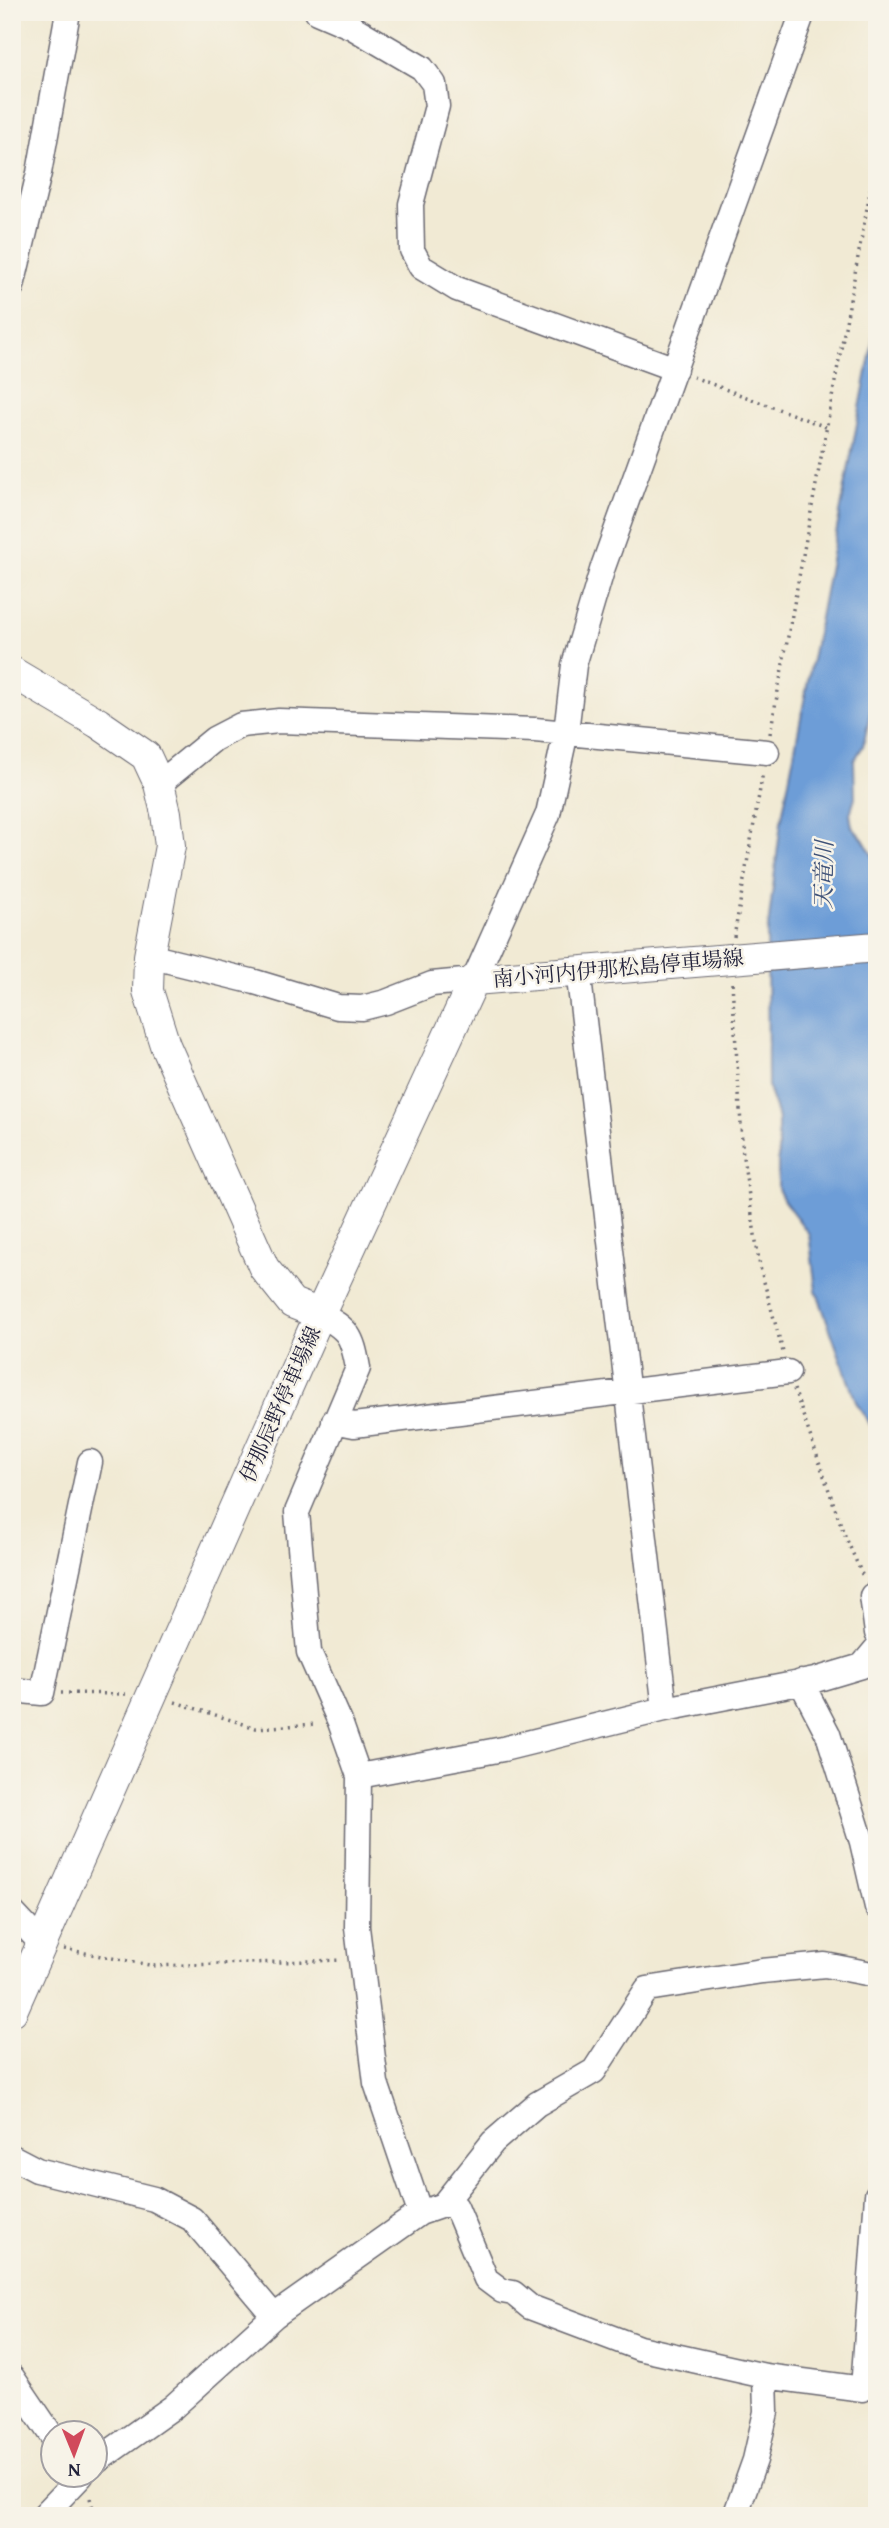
<svg xmlns="http://www.w3.org/2000/svg" width="889" height="2528" viewBox="0 0 889 2528" font-family="'Gentium Book Plus','Noto Serif JP',serif">
<style>
.water{fill:#6d9dd7;stroke:#486089;stroke-width:2}
.lines{fill:none;stroke-linecap:round;stroke-linejoin:round}
.minor-casing{stroke:#6a6871;stroke-width:27}
.major-casing{stroke:#6a6871;stroke-width:32}
.path{stroke:#6a6871;stroke-width:3.5;stroke-dasharray:2 5;stroke-linecap:butt}
.minor{stroke:#fff;stroke-width:24}
.major{stroke:#fff;stroke-width:30}
.labels{text-anchor:middle;dominant-baseline:central;stroke-width:5;stroke-linejoin:round;paint-order:stroke}
.street-label{font-size:21px;fill:#22223b;stroke:#f7f3e8}
.water-label{font-size:23px;font-style:italic;fill:#405379;stroke:#f7f3e8}
</style>
<rect width="100%" height="100%" fill="#f7f3e8"/>
<filter id="ink" filterUnits="userSpaceOnUse"><feTurbulence type="fractalNoise" baseFrequency=".0143" numOctaves="2"/><feDisplacementMap in="SourceGraphic" scale="14" xChannelSelector="R" yChannelSelector="G"/><feConvolveMatrix kernelMatrix="1 2 1 2 8 2 1 2 1" color-interpolation-filters="sRGB"/></filter>
<filter id="wash" filterUnits="userSpaceOnUse"><feTurbulence type="fractalNoise" baseFrequency=".00686" numOctaves="4" result="noise"/><feDisplacementMap in="SourceGraphic" scale="28" xChannelSelector="R" yChannelSelector="G"/><feGaussianBlur stdDeviation="1.57" result="paint"/><feColorMatrix in="noise" values="0 0 0 0 0 0 0 0 0 0 0 0 0 0 0 0 0 1.4 0 .05"/><feComposite in="paint" operator="in"/></filter>
<g filter="url(#wash)">
<rect width="100%" height="100%" fill="#f1ead4"/>
<!-- water -->
<path class="water" d="M 877,319 L 877,683 L 863,746 L 854,761 L 855,798 L 850,814 L 852,827 L 863,839 L 874,858 L 873,869 L 877,885 L 877,1435 L 856,1402 L 816,1290 L 809,1234 L 784,1201 L 778,1189 L 778,1120 C 776,1107 770,1098 768,1085 L 767,936 L 781,822 Z"/>
</g>
<g filter="url(#ink)">
<g class="lines">
<defs>
<path id="minor" d="M 317,12 L 352,27 L 422,68 L 434,84 L 437,106 L 411,204 L 412,250 L 421,267 L 457,289 L 675,369
M 12,286 L 39,173 L 68,12
M 159,784 L 214,739 L 241,725 L 279,721 L 535,730 L 767,752
M 149,956 L 255,982 L 338,1007 L 362,1008 L 386,1002 L 432,984 L 474,980 L 548,814 L 566,732 L 574,665 L 603,567 L 803,12
M 578,970 L 665,1709
M 320,1314 C 349,1330 352,1335 358,1368 L 297,1512 L 309,1652 L 340,1722 L 359,1776 L 357,1927 L 376,2083 L 420,2213
M 334,1421 L 354,1425 L 788,1372
M 872,1596 L 877,1633
M 801,1682 L 828,1734 L 862,1842 L 877,1907
M 12,1690 L 42,1693 L 90,1462
M 359,1776 L 503,1749 L 665,1709 L 815,1680 L 862,1666 L 877,1648
M 12,1912 L 42,1944
M 12,2157 L 37,2170 L 154,2199 L 192,2219 L 274,2316
M 443,2205 L 493,2142 L 537,2104 L 594,2071 L 647,1989 L 762,1971 L 825,1965 L 877,1975
M 12,2377 L 52,2436
M 94,2463 L 173,2407 L 274,2316 L 420,2213 L 443,2205 L 456,2207 L 486,2279 L 502,2291 L 513,2293 L 530,2307 L 639,2348 L 765,2376 L 863,2389 L 877,2195
M 43,2516 L 81,2476
M 735,2516 L 755,2460 L 766,2412 L 765,2376"/>
<path id="major" d="M 12,672 L 98,723 L 146,756 L 159,784 L 166,813 L 170,846 L 149,956 L 148,991 L 165,1045 L 264,1268 L 292,1303 L 320,1314
M 12,2011 L 320,1314 L 474,980 L 877,947"/>
</defs>
<!-- minor casing -->
<use href="#minor" class="minor-casing"/>
<!-- major casing -->
<use href="#major" class="major-casing"/>
<!-- path -->
<path class="path" d="M 693,377 L 826,427
M 770,734 L 877,154
M 734,937 L 763,772
M 732,983 L 743,1157 L 760,1267 L 783,1352
M 794,1389 L 843,1531 L 864,1579
M 61,1693 L 127,1694
M 175,1702 L 256,1728 L 317,1724
M 64,1949 L 155,1966 L 342,1960
M 90,2498 L 95,2516"/>
<!-- minor -->
<use href="#minor" class="minor"/>
<!-- major -->
<use href="#major" class="major"/>
</g>
</g>
<g class="labels">
<!-- street labels -->
<g class="street-label">
<text transform="translate(618 968) rotate(-5)">南小河内伊那松島停車場線</text>
<text transform="translate(280 1404) rotate(-66)">伊那辰野停車場線</text>
</g>
<!-- water labels -->
<g class="water-label">
<text transform="translate(823 875) rotate(-89)">天竜川</text>
</g>
</g>
<!-- margin -->
<rect width="889" height="2528" fill="none" stroke="#f7f3e8" stroke-width="42"/>
<!-- north arrow -->
<g transform="translate(74 2454) rotate(179)"><circle r="33" fill="#f7f3e8" stroke="#a29fa3" stroke-width="2"/>
<path d="M0-5L12 26L0 18L-12 26Z" fill="#d1495b"/>
<text y="-10" font-size="19" font-weight="bold" text-anchor="middle" fill="#22223b">N</text>
</g>
</svg>
